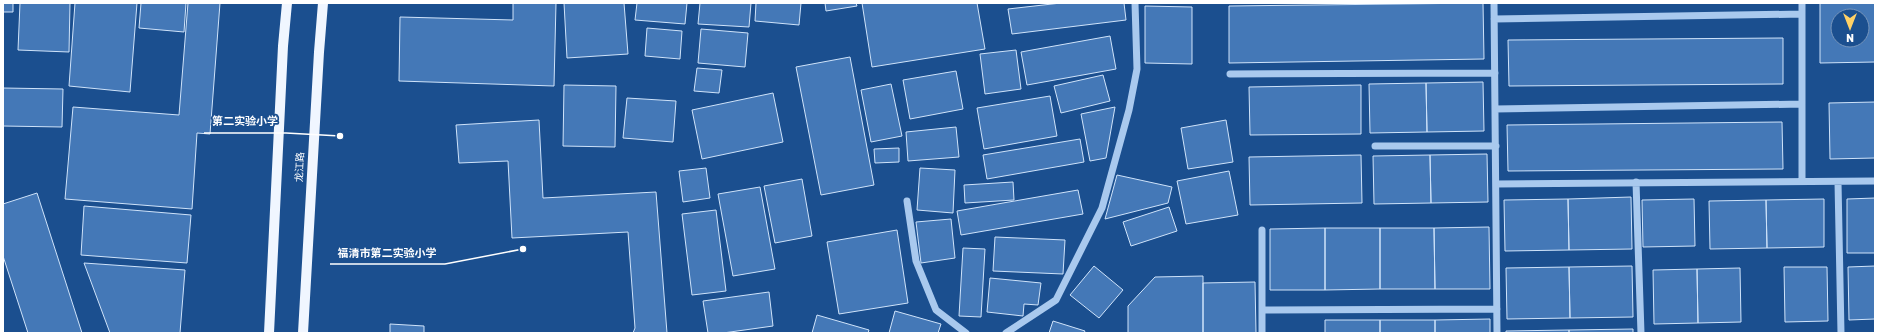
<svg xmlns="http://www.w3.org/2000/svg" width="1878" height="336" viewBox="0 0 1878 336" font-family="Rubik,'Noto Sans SC',sans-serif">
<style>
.building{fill:#4478b7;stroke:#cfe3fa;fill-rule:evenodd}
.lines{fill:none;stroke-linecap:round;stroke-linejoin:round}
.minor{stroke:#a9c9ee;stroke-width:7}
.major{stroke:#f0f6ff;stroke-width:10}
.labels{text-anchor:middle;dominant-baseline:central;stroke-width:3.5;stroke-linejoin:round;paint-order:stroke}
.street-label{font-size:10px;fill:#fff;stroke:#1b4f8f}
.leader{fill:none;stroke:#fff;stroke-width:1.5}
.callout-dot{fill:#fff;stroke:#1b4f8f;stroke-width:1.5}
.callout-label{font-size:11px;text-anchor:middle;font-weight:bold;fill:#fff;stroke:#1b4f8f;stroke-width:3.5;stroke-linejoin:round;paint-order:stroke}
</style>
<rect width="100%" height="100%" fill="#1b4f8f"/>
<!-- building -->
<path class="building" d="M 3,3 L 13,3 L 13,12 L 3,12 Z
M 20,3 L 70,3 L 69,52 L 18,50 Z
M 75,3 L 137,3 L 130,92 L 69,86 Z
M 141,3 L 186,3 L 184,32 L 139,28 Z
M 188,3 L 220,3 L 210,134 L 197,133 L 192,209 L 65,199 L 73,107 L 179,115 Z
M 513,3 L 556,3 L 554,86 L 399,81 L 400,17 L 513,20 Z
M 564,3 L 624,3 L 628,54 L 567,58 Z
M 637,3 L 687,3 L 685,24 L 635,20 Z
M 700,3 L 751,3 L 749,27 L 698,24 Z
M 756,3 L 801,3 L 799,25 L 755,21 Z
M 825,3 L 856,3 L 857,6 L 826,11 Z
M 862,3 L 977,3 L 985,49 L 872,67 Z
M 1061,3 L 1124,3 L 1126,20 L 1012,34 L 1008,9 Z
M 1483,3 L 1484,59 L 1229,63 L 1229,6 Z
M 1820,3 L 1875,3 L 1875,62 L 1820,63 ZM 1838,16 L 1862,16 L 1862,40 L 1838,40 Z
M 1145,6 L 1192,7 L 1192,64 L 1145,63 Z
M 647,28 L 682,31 L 680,59 L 645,56 Z
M 701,29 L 748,33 L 745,67 L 698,63 Z
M 1110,36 L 1116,69 L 1027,85 L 1021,52 Z
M 1783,38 L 1783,84 L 1509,86 L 1508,40 Z
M 1016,50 L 1021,89 L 985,94 L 980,54 Z
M 850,57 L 874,185 L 821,195 L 796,67 Z
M 697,68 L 722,70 L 719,93 L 694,91 Z
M 956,71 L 963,109 L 910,119 L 903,80 Z
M 1103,75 L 1110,101 L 1061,113 L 1054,86 Z
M 1483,82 L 1484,131 L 1427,132 L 1426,83 Z
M 1426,83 L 1427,132 L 1370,133 L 1369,84 Z
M 891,84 L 902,136 L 871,142 L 861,90 Z
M 564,85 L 616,86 L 615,147 L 563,146 Z
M 1361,85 L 1361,134 L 1250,135 L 1249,87 Z
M 3,88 L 63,89 L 62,127 L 3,126 Z
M 773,93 L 783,142 L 702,159 L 692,110 Z
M 1050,96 L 1057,136 L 984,149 L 977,108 Z
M 627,98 L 676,101 L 673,142 L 623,138 Z
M 1875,102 L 1875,158 L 1830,159 L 1829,103 Z
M 1115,107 L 1106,158 L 1090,161 L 1081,114 Z
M 539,120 L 543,198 L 656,192 L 667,333 L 633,333 L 635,328 L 628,232 L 512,238 L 508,161 L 459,163 L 456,125 Z
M 1226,120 L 1233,162 L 1188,169 L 1181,128 Z
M 1782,122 L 1783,169 L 1508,171 L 1507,125 Z
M 956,127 L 959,157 L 908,161 L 906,132 Z
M 1080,139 L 1084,162 L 987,179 L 983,155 Z
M 899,148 L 899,162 L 875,163 L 874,149 Z
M 1487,154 L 1488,202 L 1431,203 L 1430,155 Z
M 1361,155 L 1362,203 L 1250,205 L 1249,157 Z
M 1430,155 L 1431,203 L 1374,204 L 1373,156 Z
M 706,168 L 710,198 L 683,202 L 679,171 Z
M 920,168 L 955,170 L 953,213 L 917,210 Z
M 1229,171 L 1238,215 L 1186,224 L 1177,181 Z
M 1117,175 L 1172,187 L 1168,203 L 1105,219 Z
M 802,179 L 812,236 L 775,243 L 764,186 Z
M 1013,182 L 1014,200 L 965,203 L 964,185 Z
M 760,187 L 775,269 L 733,276 L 718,194 Z
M 1078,190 L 1083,214 L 961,235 L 957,211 Z
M 37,193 L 82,333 L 28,333 L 3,256 L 3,204 Z
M 1631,197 L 1632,249 L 1569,250 L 1568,199 Z
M 1875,198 L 1875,253 L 1847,253 L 1847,199 Z
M 1568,199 L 1569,250 L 1505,251 L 1504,200 Z
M 1694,199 L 1695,246 L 1643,247 L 1642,200 Z
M 1824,199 L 1824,247 L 1767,248 L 1766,200 Z
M 1766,200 L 1767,248 L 1710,249 L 1709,201 Z
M 84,206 L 191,215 L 187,263 L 81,255 Z
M 1169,207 L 1177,231 L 1131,246 L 1123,222 Z
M 716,210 L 726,291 L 692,295 L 682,214 Z
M 951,219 L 955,258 L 921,263 L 916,222 Z
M 1489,227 L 1490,289 L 1435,289 L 1434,228 Z
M 1325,228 L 1325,290 L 1270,290 L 1270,229 Z
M 1325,228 L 1380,228 L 1380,289 L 1325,290 Z
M 1380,228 L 1434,228 L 1435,289 L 1380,289 Z
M 897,230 L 908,303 L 839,314 L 827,242 Z
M 995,237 L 1065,240 L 1063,274 L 993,271 Z
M 963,248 L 985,249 L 981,317 L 959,316 Z
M 84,263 L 185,270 L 180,333 L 110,333 Z
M 1094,266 L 1123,290 L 1099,318 L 1070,295 Z
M 1632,266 L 1633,317 L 1570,318 L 1569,267 Z
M 1875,266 L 1875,319 L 1849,320 L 1848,267 Z
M 1569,267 L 1570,318 L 1507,319 L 1506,268 Z
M 1784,267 L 1827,267 L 1828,321 L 1785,322 Z
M 1740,268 L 1741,322 L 1698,323 L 1697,269 Z
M 1697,269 L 1698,323 L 1654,324 L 1653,270 Z
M 1203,276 L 1203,333 L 1128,333 L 1128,306 L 1155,277 Z
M 990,278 L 1041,283 L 1038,305 L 1024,304 L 1023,316 L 987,312 Z
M 1255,282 L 1256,333 L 1203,333 L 1203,283 Z
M 769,292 L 773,326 L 723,333 L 708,333 L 703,301 Z
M 895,311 L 941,324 L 938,333 L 889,333 Z
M 817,315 L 869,330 L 868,333 L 812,333 Z
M 1490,319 L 1490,333 L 1435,333 L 1435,320 Z
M 1325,320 L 1380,320 L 1380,333 L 1325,333 Z
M 1380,320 L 1435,320 L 1435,333 L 1380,333 Z
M 1053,321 L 1085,331 L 1084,333 L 1049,333 Z
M 390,324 L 424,326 L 424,333 L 390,333 Z
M 1633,329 L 1633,333 L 1569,333 L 1569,330 Z
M 1569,330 L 1569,333 L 1506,333 L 1506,331 Z"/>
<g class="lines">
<!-- minor -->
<path class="minor" d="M 1494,3 L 1497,333
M 1802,3 L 1802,181
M 1494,19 L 1802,14
M 1230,74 L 1495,73
M 1495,109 L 1802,104
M 1375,146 L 1496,146
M 1636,182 L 1641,333
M 1838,182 L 1841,333
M 1496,184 L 1875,181
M 907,201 L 916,261 L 936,310 L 966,333
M 1262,230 L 1262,333
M 1262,310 L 1497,309
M 1006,333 L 1056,300 L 1102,208 L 1129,110 L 1137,69 L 1135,3"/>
<!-- major -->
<path class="major" d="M 269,333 L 283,46 L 287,3
M 303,333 L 319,52 L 323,3"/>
</g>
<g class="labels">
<!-- street labels -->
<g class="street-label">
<text transform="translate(300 167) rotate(-87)">龙江路</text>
</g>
</g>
<!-- callouts -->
<path class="leader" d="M340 136L286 133H204M523 249L445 264H330"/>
<g class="callout-dot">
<circle cx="340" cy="136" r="4"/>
<circle cx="523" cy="249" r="4"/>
</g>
<g class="callout-label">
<text x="245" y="125">第二实验小学</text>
<text x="387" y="257">福清市第二实验小学</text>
</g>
<!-- border -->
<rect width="1878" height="336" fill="none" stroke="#ffffff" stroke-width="8"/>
<!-- north arrow -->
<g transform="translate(1850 28) rotate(180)"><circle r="19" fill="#1b4f8f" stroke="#7695bc"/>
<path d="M0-3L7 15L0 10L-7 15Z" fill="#ffd166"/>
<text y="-6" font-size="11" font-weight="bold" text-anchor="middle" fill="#ffffff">N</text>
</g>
</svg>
